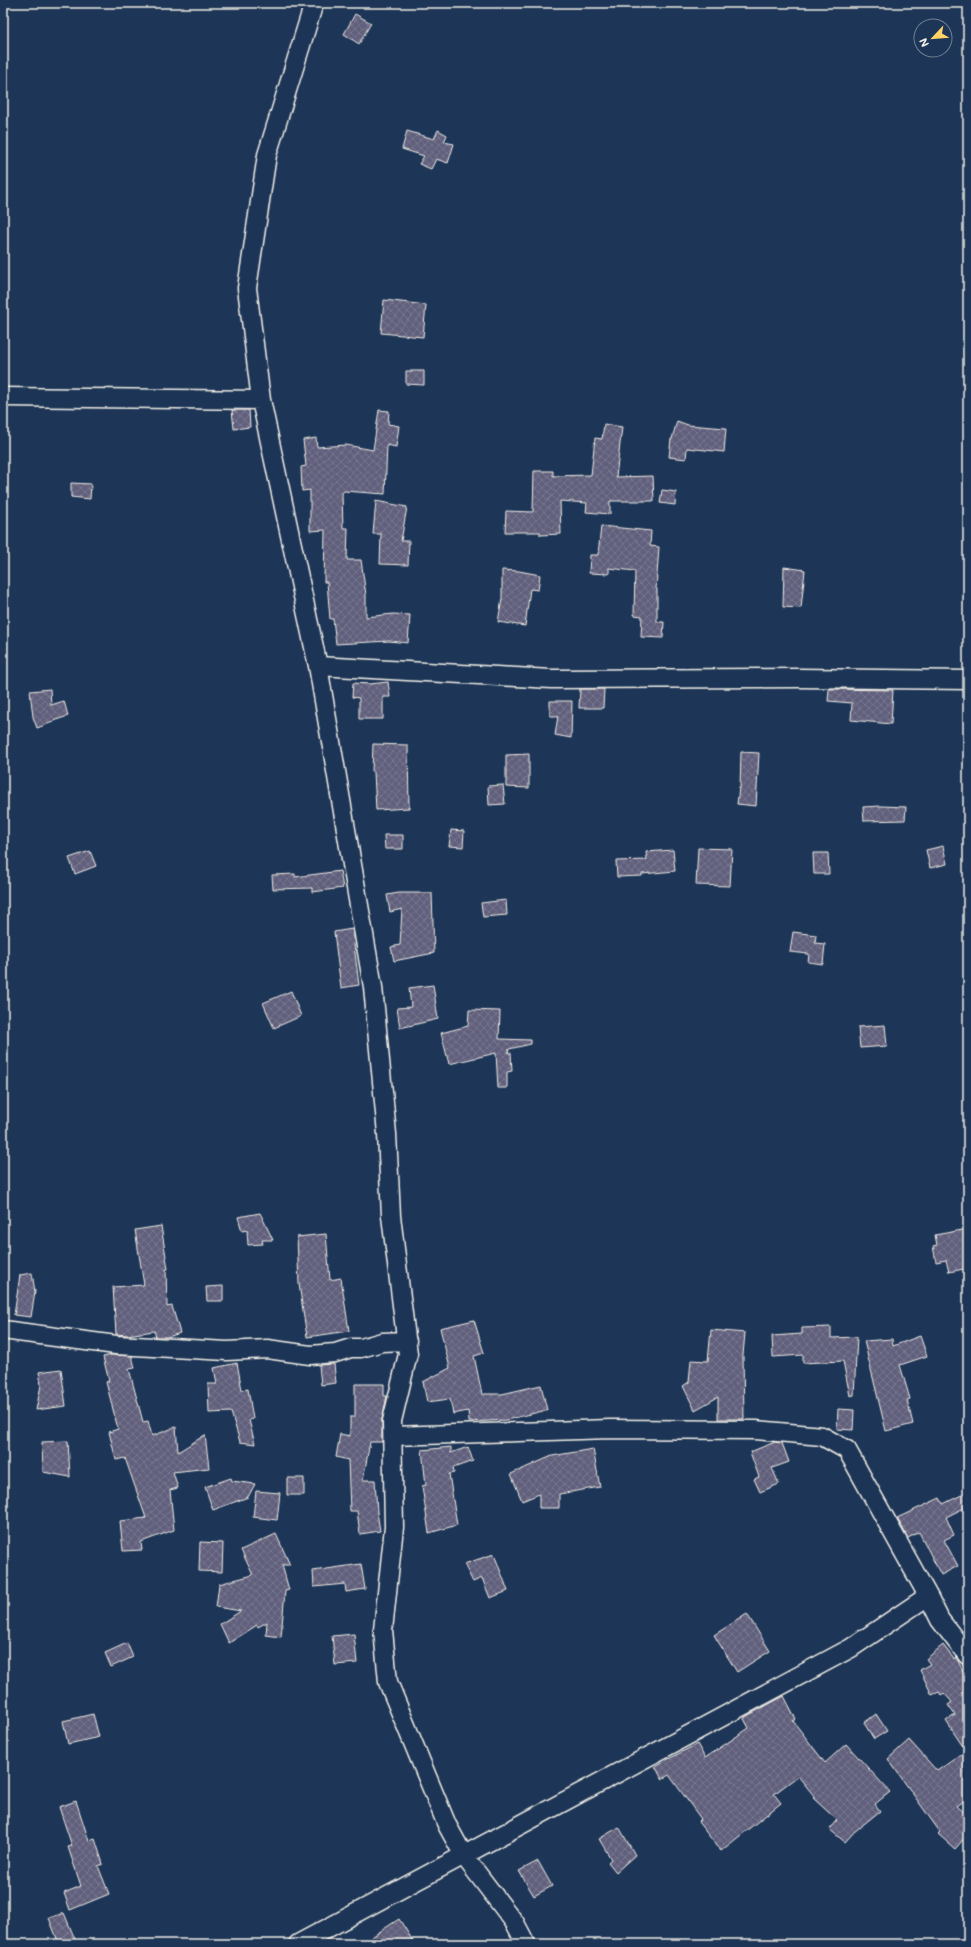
<svg xmlns="http://www.w3.org/2000/svg" width="971" height="1947" viewBox="0 0 971 1947" font-family="Mali,sans-serif">
<style>
.building{fill:url(#building-cross-hatch);stroke:#f4f1e8}
.lines{fill:none;stroke-linecap:round;stroke-linejoin:round}
.minor-casing{stroke:#f4f1e8;stroke-width:21}
.minor{stroke:#1d3557;stroke-width:18}
</style>
<defs>
<pattern id="building-cross-hatch" width="8" height="8" patternUnits="userSpaceOnUse"><rect width="8" height="8" fill="#615e7c"/><path d="M0 0l8 8M0 8l8-8" fill="none" stroke="#78768f"/></pattern>
</defs>
<rect width="100%" height="100%" fill="#1d3557"/>
<filter id="ink" filterUnits="userSpaceOnUse"><feTurbulence type="fractalNoise" baseFrequency=".025" numOctaves="2"/><feDisplacementMap in="SourceGraphic" scale="8" xChannelSelector="R" yChannelSelector="G"/><feConvolveMatrix kernelMatrix="1 2 1 2 8 2 1 2 1" color-interpolation-filters="sRGB"/></filter>
<g filter="url(#ink)">
<!-- building -->
<path class="building" d="M 355,14 L 371,23 L 359,44 L 344,34 Z
M 438,130 L 447,135 L 444,142 L 454,144 L 448,163 L 436,159 L 431,169 L 419,164 L 424,156 L 402,149 L 407,131 L 434,139 Z
M 384,300 L 426,305 L 423,337 L 381,333 Z
M 406,371 L 424,371 L 424,385 L 406,384 Z
M 232,410 L 249,410 L 250,427 L 234,429 Z
M 379,410 L 389,411 L 388,424 L 399,426 L 396,447 L 387,445 L 385,494 L 344,491 L 342,493 L 343,528 L 348,528 L 347,560 L 361,560 L 366,595 L 366,617 L 393,614 L 410,615 L 408,643 L 389,641 L 336,644 L 333,619 L 330,619 L 327,582 L 324,582 L 325,530 L 310,531 L 310,490 L 302,491 L 301,467 L 306,466 L 303,440 L 316,438 L 317,447 L 346,445 L 373,450 Z
M 677,421 L 688,425 L 726,428 L 724,452 L 687,448 L 686,459 L 669,457 L 671,439 L 672,439 Z
M 604,424 L 622,427 L 616,477 L 653,476 L 654,501 L 610,501 L 610,514 L 586,512 L 587,503 L 560,501 L 561,534 L 540,535 L 540,532 L 505,532 L 506,511 L 533,512 L 534,471 L 553,471 L 553,476 L 591,475 L 595,438 L 602,439 Z
M 71,483 L 91,484 L 90,499 L 71,497 Z
M 662,490 L 676,492 L 675,505 L 660,503 Z
M 376,501 L 407,507 L 401,541 L 409,541 L 408,565 L 380,564 L 381,534 L 373,534 Z
M 601,526 L 651,531 L 650,546 L 659,547 L 656,589 L 657,589 L 657,622 L 664,622 L 663,638 L 641,637 L 642,616 L 634,615 L 635,571 L 609,568 L 609,574 L 589,573 L 590,555 L 598,555 Z
M 784,567 L 805,570 L 801,608 L 783,607 Z
M 502,570 L 519,571 L 540,575 L 538,590 L 530,589 L 525,626 L 498,622 L 502,599 Z
M 388,682 L 390,697 L 383,697 L 383,719 L 359,719 L 359,698 L 352,697 L 353,683 L 370,684 Z
M 50,689 L 51,705 L 64,701 L 68,716 L 53,721 L 53,722 L 37,728 L 33,717 L 30,691 Z
M 580,689 L 604,689 L 603,708 L 579,708 Z
M 829,689 L 893,690 L 891,724 L 851,720 L 852,703 L 828,701 Z
M 550,701 L 572,701 L 571,738 L 555,735 L 558,716 L 550,716 Z
M 373,744 L 408,745 L 409,808 L 376,810 L 374,772 L 372,772 Z
M 741,752 L 759,753 L 756,806 L 737,804 L 739,788 L 740,788 Z
M 529,754 L 529,788 L 506,787 L 506,755 Z
M 503,785 L 505,804 L 489,805 L 488,786 Z
M 881,806 L 906,807 L 905,820 L 864,821 L 863,807 Z
M 451,830 L 464,831 L 463,847 L 449,846 Z
M 384,835 L 403,835 L 403,849 L 385,849 Z
M 943,846 L 947,864 L 930,868 L 926,850 Z
M 698,848 L 732,849 L 730,886 L 696,885 Z
M 673,850 L 675,871 L 642,874 L 642,876 L 617,877 L 616,861 L 647,860 L 646,852 Z
M 90,851 L 96,866 L 75,874 L 69,858 Z
M 813,853 L 828,853 L 829,874 L 814,874 Z
M 340,871 L 343,888 L 312,892 L 312,888 L 273,889 L 272,875 L 295,874 L 295,877 Z
M 399,893 L 432,893 L 434,953 L 394,961 L 391,947 L 400,945 L 402,909 L 390,912 L 387,895 Z
M 506,900 L 507,915 L 483,917 L 481,903 Z
M 352,929 L 359,985 L 341,988 L 334,932 Z
M 793,932 L 816,935 L 815,943 L 825,944 L 823,964 L 808,962 L 809,954 L 790,952 Z
M 433,985 L 438,1019 L 400,1028 L 397,1008 L 411,1007 L 409,988 Z
M 291,991 L 301,1016 L 274,1028 L 263,1003 Z
M 469,1010 L 500,1011 L 499,1039 L 531,1040 L 531,1044 L 509,1049 L 508,1053 L 511,1053 L 512,1071 L 507,1072 L 507,1088 L 498,1088 L 496,1053 L 449,1064 L 441,1033 L 468,1026 Z
M 885,1025 L 887,1046 L 860,1048 L 858,1027 Z
M 260,1213 L 273,1240 L 262,1240 L 263,1244 L 248,1245 L 247,1230 L 242,1231 L 238,1217 Z
M 161,1226 L 168,1269 L 166,1269 L 167,1307 L 172,1306 L 180,1333 L 168,1337 L 156,1337 L 154,1331 L 127,1335 L 116,1334 L 113,1287 L 144,1285 L 135,1230 Z
M 968,1229 L 968,1268 L 949,1272 L 946,1260 L 936,1262 L 933,1246 L 937,1245 L 935,1235 Z
M 326,1234 L 330,1280 L 341,1278 L 349,1331 L 307,1337 L 299,1284 L 297,1237 Z
M 32,1273 L 35,1292 L 31,1317 L 14,1315 L 20,1275 Z
M 223,1286 L 223,1301 L 207,1301 L 206,1287 Z
M 474,1320 L 484,1353 L 474,1356 L 482,1394 L 502,1394 L 541,1385 L 547,1410 L 506,1420 L 469,1422 L 468,1411 L 453,1414 L 450,1399 L 427,1402 L 423,1382 L 450,1368 L 440,1328 Z
M 831,1327 L 831,1338 L 857,1337 L 854,1395 L 850,1396 L 843,1361 L 803,1363 L 803,1355 L 773,1357 L 772,1336 L 802,1334 L 802,1328 Z
M 711,1330 L 745,1333 L 743,1355 L 744,1419 L 718,1419 L 718,1397 L 695,1410 L 683,1386 L 689,1382 L 691,1360 L 708,1361 Z
M 920,1336 L 927,1356 L 900,1365 L 910,1399 L 907,1400 L 913,1424 L 886,1431 L 864,1341 L 892,1339 L 893,1346 Z
M 112,1355 L 132,1356 L 135,1368 L 129,1369 L 143,1422 L 148,1421 L 152,1436 L 176,1427 L 178,1452 L 205,1435 L 209,1468 L 173,1472 L 178,1488 L 170,1490 L 174,1530 L 141,1542 L 142,1550 L 123,1551 L 120,1521 L 146,1518 L 125,1458 L 116,1460 L 109,1432 L 118,1429 L 106,1382 L 109,1381 L 103,1357 Z
M 237,1363 L 242,1390 L 248,1389 L 253,1419 L 249,1420 L 255,1444 L 240,1442 L 231,1412 L 209,1413 L 208,1384 L 217,1384 L 214,1368 Z
M 334,1364 L 336,1383 L 321,1385 L 319,1365 Z
M 61,1369 L 66,1406 L 36,1410 L 41,1385 L 39,1372 Z
M 355,1384 L 384,1384 L 384,1396 L 387,1396 L 382,1419 L 382,1442 L 370,1442 L 363,1480 L 375,1480 L 377,1512 L 380,1531 L 360,1534 L 357,1511 L 350,1511 L 348,1460 L 336,1457 L 340,1434 L 350,1436 L 350,1417 L 355,1417 Z
M 838,1409 L 854,1410 L 853,1430 L 837,1429 Z
M 68,1441 L 70,1477 L 43,1472 L 42,1442 Z
M 775,1442 L 782,1443 L 789,1462 L 772,1468 L 779,1484 L 760,1492 L 754,1479 L 759,1477 L 750,1452 Z
M 451,1447 L 451,1453 L 468,1447 L 473,1461 L 453,1468 L 454,1473 L 449,1474 L 457,1525 L 429,1533 L 422,1486 L 426,1485 L 422,1450 Z
M 593,1449 L 600,1487 L 559,1494 L 559,1508 L 539,1508 L 539,1494 L 522,1501 L 511,1474 L 552,1456 Z
M 231,1478 L 232,1481 L 255,1484 L 248,1497 L 213,1510 L 205,1487 Z
M 287,1478 L 304,1478 L 304,1495 L 287,1495 Z
M 256,1491 L 280,1493 L 277,1520 L 253,1517 Z
M 968,1492 L 968,1506 L 946,1517 L 954,1535 L 944,1540 L 958,1566 L 941,1575 L 919,1532 L 908,1538 L 897,1518 L 940,1498 L 943,1504 Z
M 276,1534 L 290,1565 L 282,1565 L 289,1590 L 285,1591 L 281,1637 L 266,1635 L 267,1622 L 258,1627 L 257,1625 L 229,1643 L 220,1624 L 241,1611 L 216,1607 L 219,1584 L 253,1575 L 241,1550 Z
M 200,1542 L 223,1543 L 222,1572 L 199,1571 Z
M 494,1554 L 508,1591 L 490,1598 L 482,1578 L 473,1582 L 464,1564 Z
M 361,1564 L 365,1589 L 346,1592 L 345,1584 L 314,1587 L 313,1571 Z
M 747,1614 L 770,1651 L 737,1672 L 714,1635 Z
M 354,1634 L 357,1663 L 335,1665 L 332,1636 Z
M 127,1643 L 133,1657 L 111,1667 L 105,1653 Z
M 943,1645 L 954,1659 L 956,1657 L 968,1681 L 968,1798 L 957,1806 L 968,1816 L 968,1834 L 955,1849 L 938,1834 L 940,1832 L 888,1759 L 909,1740 L 937,1771 L 966,1751 L 946,1721 L 955,1715 L 948,1705 L 952,1702 L 944,1693 L 941,1695 L 939,1692 L 932,1695 L 920,1670 L 930,1664 L 926,1659 Z
M 784,1696 L 796,1719 L 793,1721 L 825,1763 L 846,1744 L 890,1792 L 875,1804 L 880,1811 L 854,1832 L 845,1842 L 829,1829 L 837,1820 L 813,1798 L 815,1797 L 798,1776 L 774,1794 L 781,1803 L 721,1851 L 698,1822 L 701,1819 L 669,1775 L 662,1779 L 655,1766 L 697,1744 L 705,1758 L 749,1728 L 744,1719 L 745,1717 Z
M 93,1714 L 99,1737 L 68,1744 L 63,1721 Z
M 876,1714 L 887,1731 L 874,1739 L 864,1723 Z
M 76,1801 L 89,1841 L 95,1839 L 103,1864 L 98,1866 L 109,1894 L 70,1910 L 64,1893 L 81,1886 L 68,1847 L 72,1846 L 59,1807 Z
M 619,1827 L 635,1855 L 616,1872 L 608,1862 L 611,1859 L 599,1839 Z
M 538,1861 L 552,1886 L 534,1896 L 519,1871 Z
M 64,1913 L 77,1944 L 59,1944 L 49,1918 Z
M 399,1919 L 415,1944 L 361,1944 Z"/>
<g class="lines">
<defs>
<path id="minor" d="M 314,3 L 267,155 L 247,288 L 261,400 L 318,666 L 373,987 L 387,1134 L 391,1216 L 408,1354 L 392,1421 L 394,1527 L 383,1630 L 388,1682 L 447,1825 L 464,1856 L 515,1923 L 526,1944
M 3,397 L 261,400
M 318,666 L 551,679 L 799,678 L 968,680
M 3,1330 L 116,1345 L 227,1351 L 267,1349 L 310,1355 L 335,1353 L 351,1348 L 361,1348 L 382,1342 L 407,1341
M 393,1436 L 610,1429 L 756,1430 L 822,1436 L 847,1450 L 928,1596 L 940,1620 L 968,1656
M 298,1944 L 851,1648 L 928,1596"/>
</defs>
<!-- minor casing -->
<use href="#minor" class="minor-casing"/>
<!-- minor -->
<use href="#minor" class="minor"/>
</g>
</g>
<!-- margin -->
<rect width="971" height="1947" fill="none" stroke="#1d3557" stroke-width="16"/>
<rect x="8" y="8" width="955" height="1931" fill="none" stroke="#f4f1e8" stroke-width="1.5" filter="url(#ink)"/>
<!-- north arrow -->
<g transform="translate(933 38) rotate(244)"><circle r="19" fill="#1d3557" stroke="#738091"/>
<path d="M0-3L7 15L0 10L-7 15Z" fill="#ffd166"/>
<text y="-6" font-size="11" font-weight="bold" text-anchor="middle" fill="#f4f1e8">N</text>
</g>
</svg>
